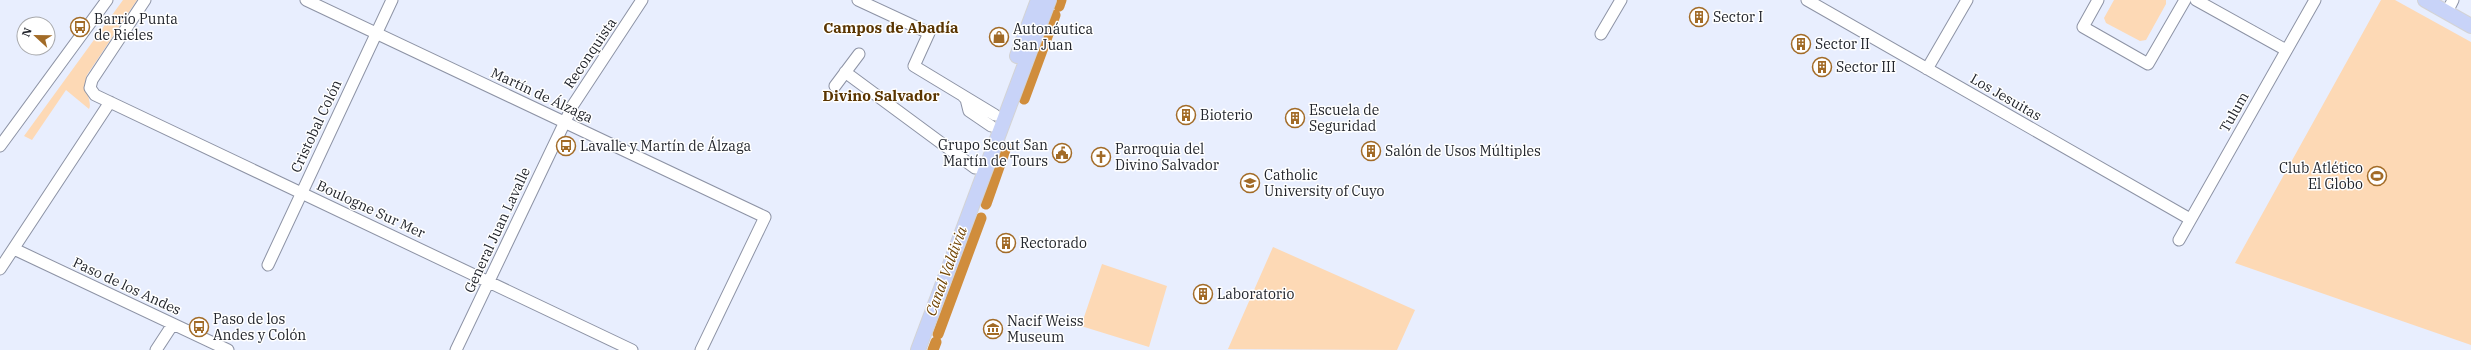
<svg xmlns="http://www.w3.org/2000/svg" width="2471" height="350" viewBox="0 0 2471 350" font-family="'IBM Plex Serif',serif">
<style>
.green{fill:#fdd9b5}
.lines{fill:none;stroke-linecap:round;stroke-linejoin:round}
.canal{stroke:#d08d3c;stroke-width:11}
.minor-casing{stroke:#8d93a5;stroke-width:13}
.major-casing{stroke:#d3d3d5;stroke-width:16}
.minor{stroke:#fff;stroke-width:11}
.major{stroke:#c8d3f8;stroke-width:14}
.labels{text-anchor:middle;dominant-baseline:central;stroke-width:3;stroke-linejoin:round;paint-order:stroke}
.poi-label{font-size:14px;fill:#22252c;stroke:#fff;text-anchor:start}
.street-label{font-size:14px;fill:#22252c;stroke:#fff}
.neighbourhood-label{font-size:15px;font-weight:bold;fill:#5a3501;stroke:#fff}
.water-label{font-size:15px;font-style:italic;fill:#714403;stroke:#fff}
</style>
<rect width="100%" height="100%" fill="#e8eefe"/>
<!-- green -->
<path class="green" d="M 123,0 L 137,0 L 87,75 C 82,88 93,102 89,109 L 66,90 L 32,140 L 24,136 Z
M 2114,0 L 2166,0 L 2166,4 L 2146,40 L 2140,41 L 2106,23 L 2104,18 Z
M 2381,0 L 2395,0 L 2471,42 L 2471,345 L 2235,263 Z
M 1273,247 L 1415,310 L 1397,350 L 1228,349 Z
M 1102,264 L 1167,286 L 1149,347 L 1081,326 Z"/>
<g class="lines">
<!-- canal -->
<path class="canal" d="M 1059,6 L 1061,0
M 1024,99 L 1055,15
M 986,204 L 1006,147
M 938,334 L 981,218
M 933,350 L 936,342"/>
<defs>
<path id="minor" d="M 145,0 L 92,80 L 90,88 L 95,95 L 632,350
M 306,0 L 765,217 L 701,350
M 858,0 L 929,33 L 914,66 L 995,115
M 1807,0 L 2190,219
M 2098,0 L 2083,27 L 2148,64 L 2185,0
M 2196,0 L 2286,50
M 2447,12 L 2453,0
M 1601,34 L 1621,0
M 1927,69 L 1967,0
M 845,72 L 975,168
M 835,86 L 859,54
M 963,96 L 966,99 L 969,111 L 991,126
M 0,146 L 107,0
M 2179,240 L 2315,0
M 14,249 L 228,350
M 268,265 L 392,0
M 0,269 L 110,102
M 156,350 L 173,324
M 456,350 L 573,105 L 642,0"/>
<path id="major" d="M 2425,0 L 2471,26
M 1017,56 L 1038,0
M 918,350 L 1049,0"/>
</defs>
<!-- minor casing -->
<use href="#minor" class="minor-casing"/>
<!-- major casing -->
<use href="#major" class="major-casing"/>
<!-- minor -->
<use href="#minor" class="minor"/>
<!-- major -->
<use href="#major" class="major"/>
</g>
<!-- icons -->
<defs>
<symbol id="building-ring" viewBox="-11 -11 22 22"><circle r="9.5" fill="#fff" stroke="#a26b27" stroke-width="1.5"/><path d="M-4-6H4V6H1V3H-1V6H-4ZM-2.5-4.3h1.7v1.8h-1.7ZM.8-4.3h1.7v1.8H.8ZM-2.5-1h1.7V.8h-1.7ZM.8-1h1.7V.8H.8Z" fill="#a26b27"/></symbol>
<symbol id="bus-ring" viewBox="-11 -11 22 22"><circle r="9.5" fill="#fff" stroke="#a26b27" stroke-width="1.5"/><path d="M-5-6H5V4H4V6H2V4H-2V6H-4V4H-5ZM-3.5-4V0h7V-4ZM-3.5 1.2v1.5H-2V1.2ZM2 1.2v1.5H3.5V1.2Z" fill="#a26b27"/></symbol>
<symbol id="shop-ring" viewBox="-11 -11 22 22"><circle r="9.5" fill="#fff" stroke="#a26b27" stroke-width="1.5"/><path d="M-5-2.5h2.3a2.7 3.5 0 0 1 5.4 0H5L5.5 6h-11ZM-1.5-2.5h3a1.5 2.3 0 0 0-3 0Z" fill="#a26b27"/></symbol>
<symbol id="civic-ring" viewBox="-11 -11 22 22"><circle r="9.5" fill="#fff" stroke="#a26b27" stroke-width="1.5"/><path d="M-.6-6.5H3V-4.5H.6V-3L4-1V1h2V6H-6V1h2V-1L-.6-3ZM-1.2 2.5V6h2.4V2.5Z" fill="#a26b27"/></symbol>
<symbol id="church-ring" viewBox="-11 -11 22 22"><circle r="9.5" fill="#fff" stroke="#a26b27" stroke-width="1.5"/><path d="M-1.2-6h2.4v3.5h3.3v2.4h-3.3V6h-2.4V-.1h-3.3v-2.4h3.3Z" fill="#a26b27"/></symbol>
<symbol id="stadium-ring" viewBox="-11 -11 22 22"><circle r="9.5" fill="#fff" stroke="#a26b27" stroke-width="1.5"/><path d="M0-5a6.5 5 0 1 0 0 10a6.5 5 0 1 0 0-10ZM-3.5-1.8h7v3.6h-7Z" fill="#a26b27"/></symbol>
<symbol id="university-ring" viewBox="-11 -11 22 22"><circle r="9.5" fill="#fff" stroke="#a26b27" stroke-width="1.5"/><path d="M0-5L7-2L0 1L-7-2ZM-4 1L0 2.5L4 1V4Q0 6-4 4Z" fill="#a26b27"/></symbol>
<symbol id="museum-ring" viewBox="-11 -11 22 22"><circle r="9.5" fill="#fff" stroke="#a26b27" stroke-width="1.5"/><path d="M0-6L6-3V-2H-6V-3ZM-5-1h2V3h-2ZM-1-1h2V3h-2ZM3-1h2V3H3ZM-6 4H6V6H-6Z" fill="#a26b27"/></symbol>
</defs>
<g fill-rule="evenodd">
<use href="#building-ring" x="1688" y="6" width="22" height="22"/>
<use href="#bus-ring" x="69" y="16" width="22" height="22"/>
<use href="#shop-ring" x="988" y="26" width="22" height="22"/>
<use href="#building-ring" x="1790" y="33" width="22" height="22"/>
<use href="#building-ring" x="1811" y="56" width="22" height="22"/>
<use href="#building-ring" x="1175" y="104" width="22" height="22"/>
<use href="#building-ring" x="1284" y="107" width="22" height="22"/>
<use href="#bus-ring" x="555" y="135" width="22" height="22"/>
<use href="#building-ring" x="1360" y="140" width="22" height="22"/>
<use href="#civic-ring" x="1051" y="142" width="22" height="22"/>
<use href="#church-ring" x="1090" y="146" width="22" height="22"/>
<use href="#stadium-ring" x="2366" y="165" width="22" height="22"/>
<use href="#university-ring" x="1239" y="172" width="22" height="22"/>
<use href="#building-ring" x="995" y="232" width="22" height="22"/>
<use href="#building-ring" x="1192" y="283" width="22" height="22"/>
<use href="#bus-ring" x="188" y="316" width="22" height="22"/>
<use href="#museum-ring" x="982" y="318" width="22" height="22"/>
</g>
<g class="labels">
<!-- poi labels -->
<g class="poi-label">
<text x="1713" y="17">Sector I</text>
<text x="94" y="19">Barrio Punta<tspan x="94" dy="16">de Rieles</tspan></text>
<text x="1013" y="29">Autonáutica<tspan x="1013" dy="16">San Juan</tspan></text>
<text x="1815" y="44">Sector II</text>
<text x="1836" y="67">Sector III</text>
<text x="1309" y="110">Escuela de<tspan x="1309" dy="16">Seguridad</tspan></text>
<text x="1200" y="115">Bioterio</text>
<text x="1048" y="145" text-anchor="end">Grupo Scout San<tspan x="1048" dy="16">Martín de Tours</tspan></text>
<text x="580" y="146">Lavalle y Martín de Álzaga</text>
<text x="1115" y="149">Parroquia del<tspan x="1115" dy="16">Divino Salvador</tspan></text>
<text x="1385" y="151">Salón de Usos Múltiples</text>
<text x="2363" y="168" text-anchor="end">Club Atlético<tspan x="2363" dy="16">El Globo</tspan></text>
<text x="1264" y="175">Catholic<tspan x="1264" dy="16">University of Cuyo</tspan></text>
<text x="1020" y="243">Rectorado</text>
<text x="1217" y="294">Laboratorio</text>
<text x="213" y="319">Paso de los<tspan x="213" dy="16">Andes y Colón</tspan></text>
<text x="1007" y="321">Nacif Weiss<tspan x="1007" dy="16">Museum</tspan></text>
</g>
<!-- street labels -->
<g class="street-label">
<text transform="translate(590 53) rotate(-56)">Reconquista</text>
<text transform="translate(542 95) rotate(25)">Martín de Álzaga</text>
<text transform="translate(2006 97) rotate(30)">Los Jesuitas</text>
<text transform="translate(2234 112) rotate(-60)">Tulum</text>
<text transform="translate(316 126) rotate(-65)">Cristobal Colón</text>
<text transform="translate(371 209) rotate(25)">Boulogne Sur Mer</text>
<text transform="translate(497 230) rotate(-65)">General Juan Lavalle</text>
<text transform="translate(127 286) rotate(25)">Paso de los Andes</text>
</g>
<!-- neighbourhood labels -->
<g class="neighbourhood-label">
<text x="891" y="27">Campos de Abadía</text>
<text x="881" y="95">Divino Salvador</text>
</g>
<!-- water labels -->
<g class="water-label">
<text transform="translate(946 271) rotate(-70)">Canal Valdivia</text>
</g>
</g>
<!-- north arrow -->
<g transform="translate(36 36) rotate(292)"><circle r="19" fill="#ffffff" stroke="#a7a8ab"/>
<path d="M0-3L7 15L0 10L-7 15Z" fill="#a26b27"/>
<text y="-6" font-size="11" font-weight="bold" text-anchor="middle" fill="#22252c">N</text>
</g>
</svg>
